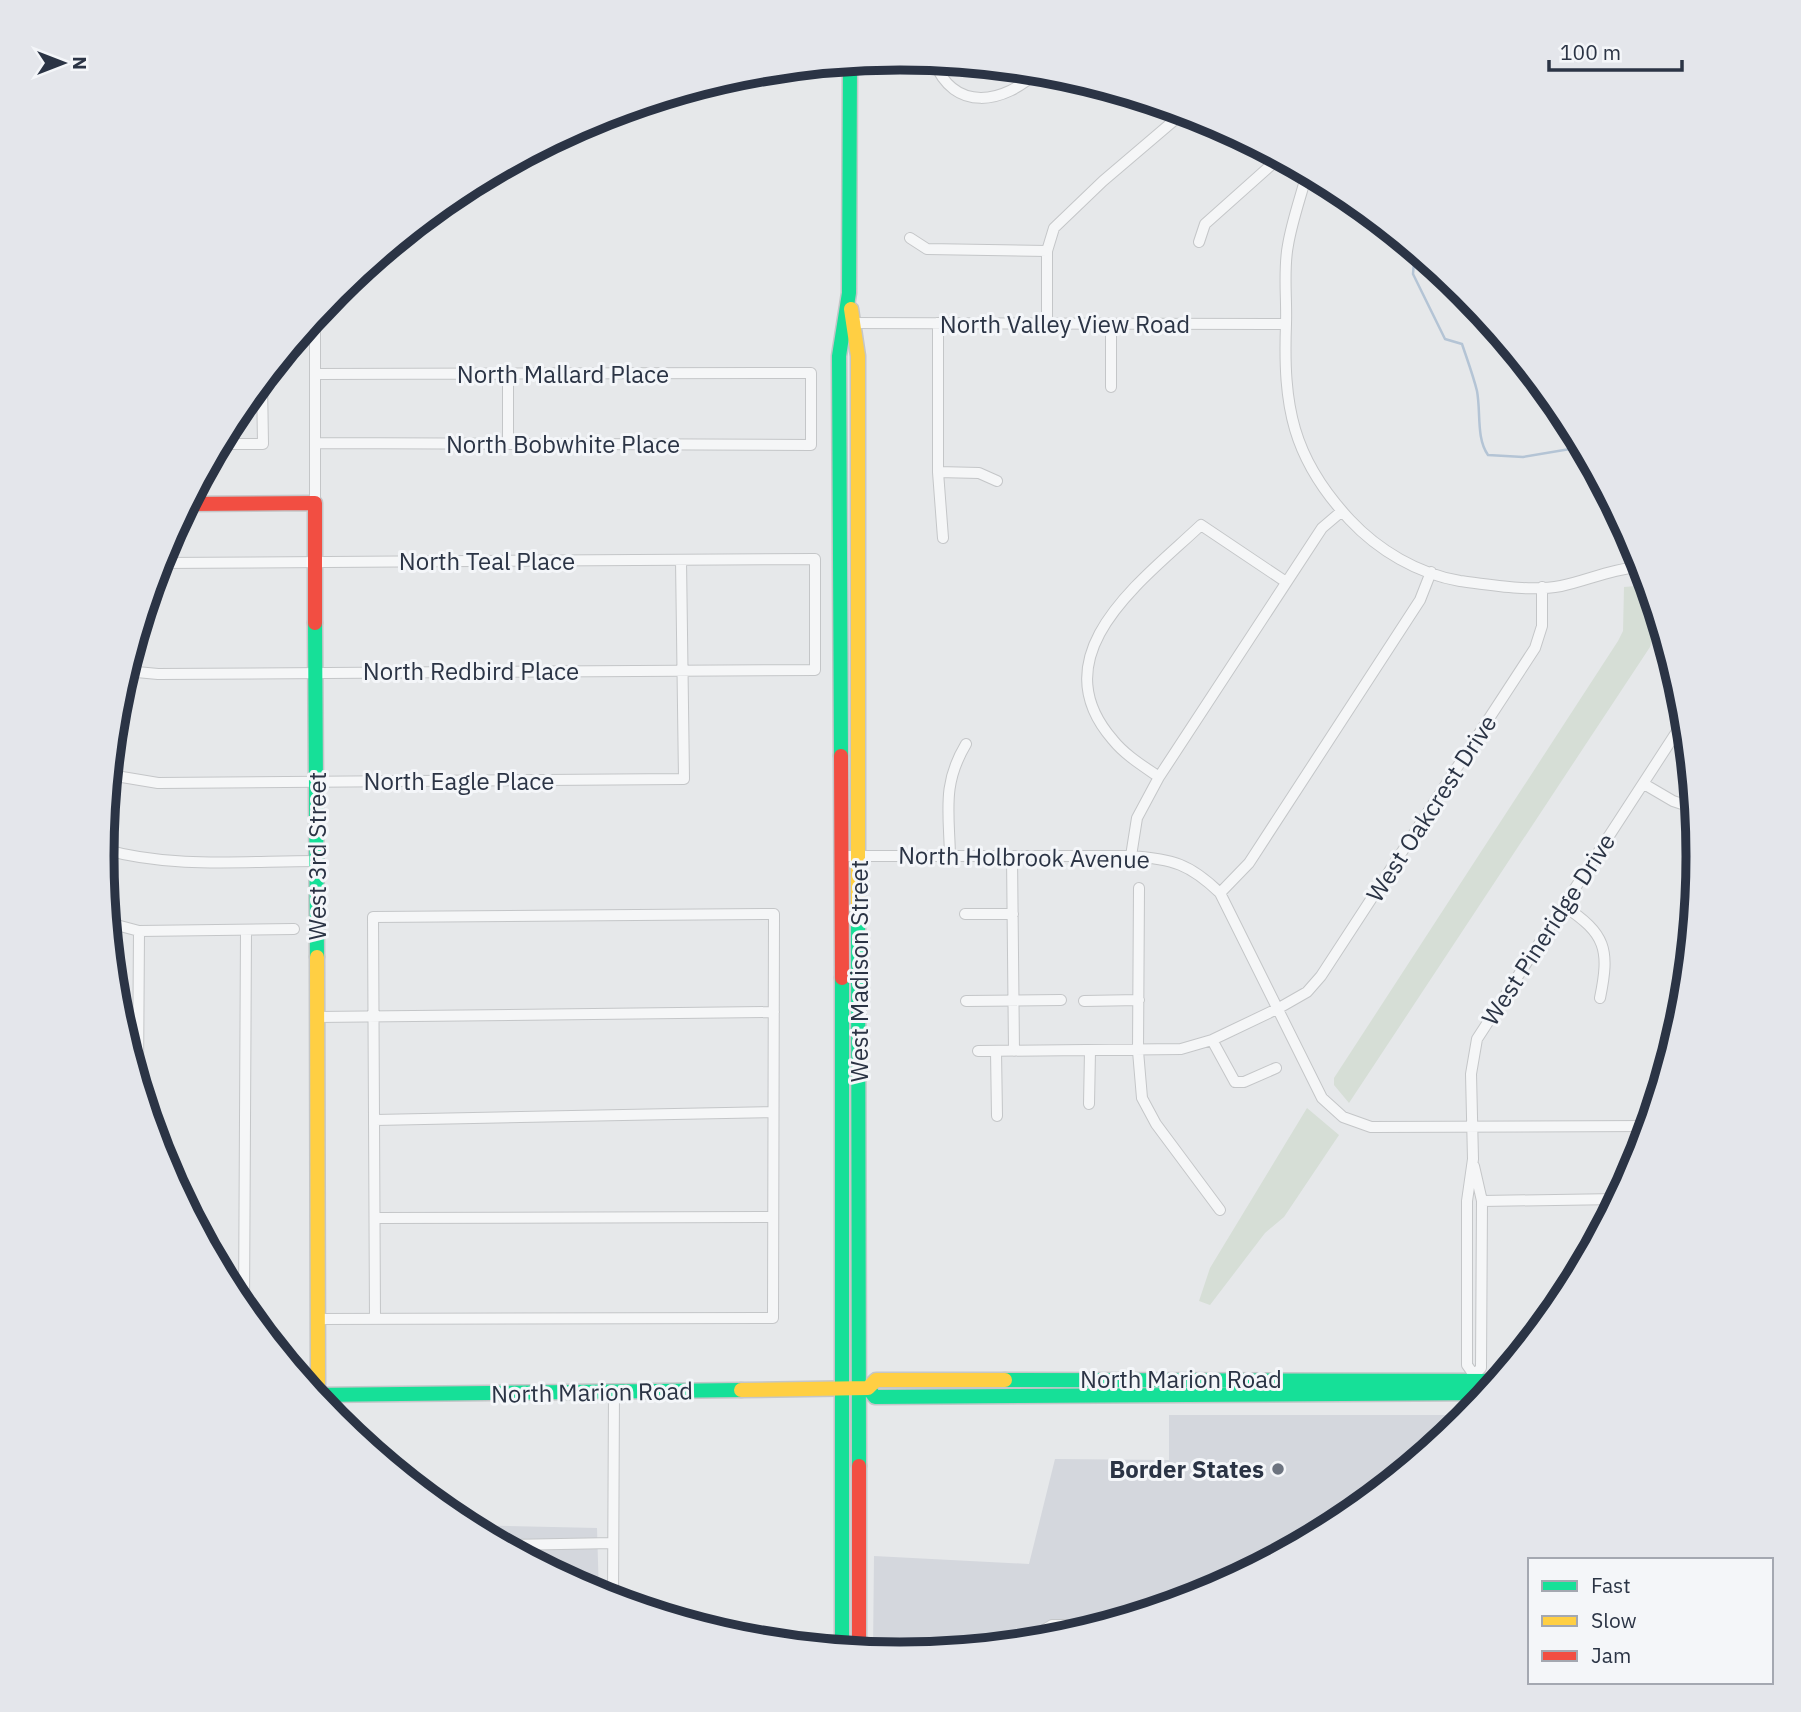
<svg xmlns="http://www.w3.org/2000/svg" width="1801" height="1712" viewBox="0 0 1801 1712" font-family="'IBM Plex Sans',sans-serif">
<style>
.built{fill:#d4d7dd}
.green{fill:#d6ded6}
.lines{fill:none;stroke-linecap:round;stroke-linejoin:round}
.stream{stroke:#b4c4d5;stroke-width:2.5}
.street-casing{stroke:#c4c6c8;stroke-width:12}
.fast-casing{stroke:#c4c6c8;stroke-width:17}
.slow-casing{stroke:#c4c6c8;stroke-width:17}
.jam-casing{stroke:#c4c6c8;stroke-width:17}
.street{stroke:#f5f6f7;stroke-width:10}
.fast{stroke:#16e098;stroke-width:14}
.slow{stroke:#ffcf43;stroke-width:14}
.jam{stroke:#f24e42;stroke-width:14}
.poi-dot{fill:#6c737f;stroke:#f4f6f9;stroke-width:2.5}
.labels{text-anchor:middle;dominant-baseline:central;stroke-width:6;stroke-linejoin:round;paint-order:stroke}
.street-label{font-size:24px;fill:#2b3445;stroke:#f4f6f9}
.poi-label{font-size:24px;font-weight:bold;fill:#2b3445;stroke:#f4f6f9;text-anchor:end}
.rim{fill:none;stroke:#2b3445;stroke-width:9}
</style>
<rect width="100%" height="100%" fill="#e6e8ea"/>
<!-- built -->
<path class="built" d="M 1169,1415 L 1451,1415 L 1450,1433 L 1344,1520 L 1206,1594 L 1056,1639 L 900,1654 L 873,1652 L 874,1556 L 1029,1564 L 1055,1459 L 1169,1460 Z
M 467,1525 L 597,1528 L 599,1595 L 595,1593 Z"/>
<!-- green -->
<path class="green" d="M 1648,585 C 1655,608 1658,624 1650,647 L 1349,1103 L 1334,1085 L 1334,1078 L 1618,641 L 1623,631 L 1624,587 Z
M 1307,1108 L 1339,1135 L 1284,1217 L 1265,1233 L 1210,1305 L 1199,1301 L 1210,1268 Z"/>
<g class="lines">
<!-- stream -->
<path class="stream" d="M 1415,250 L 1413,274 L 1445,339 L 1462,344 C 1467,359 1473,375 1477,391 C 1481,412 1476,438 1488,455 L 1523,457 L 1582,447"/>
<defs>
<path id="street" d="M 934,61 C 954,113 1004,104 1038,71
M 1307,173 C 1301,196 1292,221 1288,245 C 1283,270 1287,298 1286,324 C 1283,406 1292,458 1350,520 C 1378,550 1418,574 1460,581 C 1491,585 1530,592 1561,586 C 1589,580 1613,568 1643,567
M 910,238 L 927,249 L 1047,251
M 1199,242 L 1205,224 L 1279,158
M 315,317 L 315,503
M 848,323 L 1286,324
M 938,323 L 938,472 L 943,538
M 1047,324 L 1047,251 L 1054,228 L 1103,181 L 1184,112
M 1111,324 L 1111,387
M 315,374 L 811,373 L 811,445 L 315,443
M 508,374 L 508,444
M 220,444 L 263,444 L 262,382
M 938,472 L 979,473 L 997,481
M 126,671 L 158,674 L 815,670 L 815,559 L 159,563
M 110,775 L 158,783 L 684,779 L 681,560
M 1159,777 C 1143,766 1125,755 1113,740 C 1038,654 1144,579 1201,525 L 1286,582
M 1644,784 L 1673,801 L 1694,808
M 103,849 C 172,869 245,861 316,861
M 840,856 L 1131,856 C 1173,859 1190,864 1220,893 L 1322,1098 L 1343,1117 L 1371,1127 L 1649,1126
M 950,856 C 949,811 942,784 966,744
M 1012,856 L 1014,1051
M 1131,856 L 1137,818 L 1159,777 L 1322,528 L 1342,511
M 1139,888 L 1138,1051 L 1142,1098 L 1156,1124 L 1220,1210
M 1220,893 L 1249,863 L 1420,600 L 1431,572
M 1564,906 C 1606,934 1610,949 1600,998
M 965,914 L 1013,914
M 109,923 L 139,931 L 294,929
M 966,1001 L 1061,1000
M 1084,1001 L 1139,1000
M 317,1017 L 774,1012
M 1212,1040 L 1235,1082 L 1244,1082 L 1276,1068
M 978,1051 L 1181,1049 L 1212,1040 L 1279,1008 L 1307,992 L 1321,976 L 1535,648 L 1542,626 L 1542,587
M 996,1051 L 997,1116
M 138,1079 L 139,931
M 1089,1104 L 1090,1051
M 375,1120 L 773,1112
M 1474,1166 L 1482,1201 L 1481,1368 L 1474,1375
M 1482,1201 L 1618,1199
M 375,1218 L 772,1217
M 244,1308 L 246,931
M 318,1319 L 773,1318 L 774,914 L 373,917 L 375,1319
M 1475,1381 L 1474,1375 L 1467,1365 L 1467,1201 L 1473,1159 L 1471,1074 L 1477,1039 L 1685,719
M 504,1545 L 613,1543
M 613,1599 L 614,1392
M 1040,1641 L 1044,1630 L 1052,1625 L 1102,1625"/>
<path id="fast" d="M 315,623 L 317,957
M 841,756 L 839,356 L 849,293 L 850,63
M 858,909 L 859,1466
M 1005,1380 L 1498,1381
M 868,1388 L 875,1397 L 1488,1393
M 315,1395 L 741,1390
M 842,1648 L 842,978"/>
<path id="slow" d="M 851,309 L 858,356 L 858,909
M 317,957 L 318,1394
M 741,1390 L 868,1388 L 876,1380 L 1005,1380"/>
<path id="jam" d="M 188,504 L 315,503 L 315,623
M 841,756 L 842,978
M 859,1466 L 859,1650"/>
</defs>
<!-- street casing -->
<use href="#street" class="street-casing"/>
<!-- fast casing -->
<use href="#fast" class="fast-casing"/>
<!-- slow casing -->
<use href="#slow" class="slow-casing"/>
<!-- jam casing -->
<use href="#jam" class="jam-casing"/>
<!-- street -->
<use href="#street" class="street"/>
<!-- fast -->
<use href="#fast" class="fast"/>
<!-- slow -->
<use href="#slow" class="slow"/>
<!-- jam -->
<use href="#jam" class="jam"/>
</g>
<!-- markers -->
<circle class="poi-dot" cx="1278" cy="1469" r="7"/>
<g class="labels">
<!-- street labels -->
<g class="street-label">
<text x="1065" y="324">North Valley View Road</text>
<text x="563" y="374">North Mallard Place</text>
<text x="563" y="444">North Bobwhite Place</text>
<text x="487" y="561">North Teal Place</text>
<text x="471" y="671">North Redbird Place</text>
<text x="459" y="781">North Eagle Place</text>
<text transform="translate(1431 808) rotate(-57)">West Oakcrest Drive</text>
<text transform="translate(317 856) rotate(-90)">West 3rd Street</text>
<text transform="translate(1024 857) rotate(1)">North Holbrook Avenue</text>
<text transform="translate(1548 929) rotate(-57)">West Pineridge Drive</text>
<text transform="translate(859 971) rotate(-90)">West Madison Street</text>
<text x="1181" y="1379">North Marion Road</text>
<text transform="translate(592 1392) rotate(-1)">North Marion Road</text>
</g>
<!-- poi labels -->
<g class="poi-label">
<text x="1264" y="1469">Border States</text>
</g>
</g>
<!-- crop -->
<path d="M0 0H1801V1712H0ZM114 856a786 786 0 1 1 1572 0a786 786 0 1 1-1572 0Z" fill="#e4e6eb" fill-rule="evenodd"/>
<path class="rim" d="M114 856a786 786 0 1 1 1572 0a786 786 0 1 1-1572 0Z"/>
<!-- legend -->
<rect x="1528" y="1558" width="245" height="126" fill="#f4f6f9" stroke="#a4a8b1" stroke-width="2"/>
<rect x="1542" y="1581" width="35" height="10" fill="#16e098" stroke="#a4a8b1" stroke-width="2"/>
<text x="1591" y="1593" font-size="21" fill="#2b3445">Fast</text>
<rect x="1542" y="1616" width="35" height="10" fill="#ffcf43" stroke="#a4a8b1" stroke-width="2"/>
<text x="1591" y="1628" font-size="21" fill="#2b3445">Slow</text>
<rect x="1542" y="1651" width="35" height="10" fill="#f24e42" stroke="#a4a8b1" stroke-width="2"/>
<text x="1591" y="1663" font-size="21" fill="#2b3445">Jam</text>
<!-- north arrow -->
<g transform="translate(63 63) rotate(90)" stroke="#f4f6f9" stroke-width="5" paint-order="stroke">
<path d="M0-5L12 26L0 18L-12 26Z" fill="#2b3445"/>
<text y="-10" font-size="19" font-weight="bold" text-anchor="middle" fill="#2b3445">N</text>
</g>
<!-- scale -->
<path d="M1549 60v10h133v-10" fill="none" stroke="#2b3445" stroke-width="3.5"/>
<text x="1560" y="60" font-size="21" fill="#2b3445" stroke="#f4f6f9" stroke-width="5" paint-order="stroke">100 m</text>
</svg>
